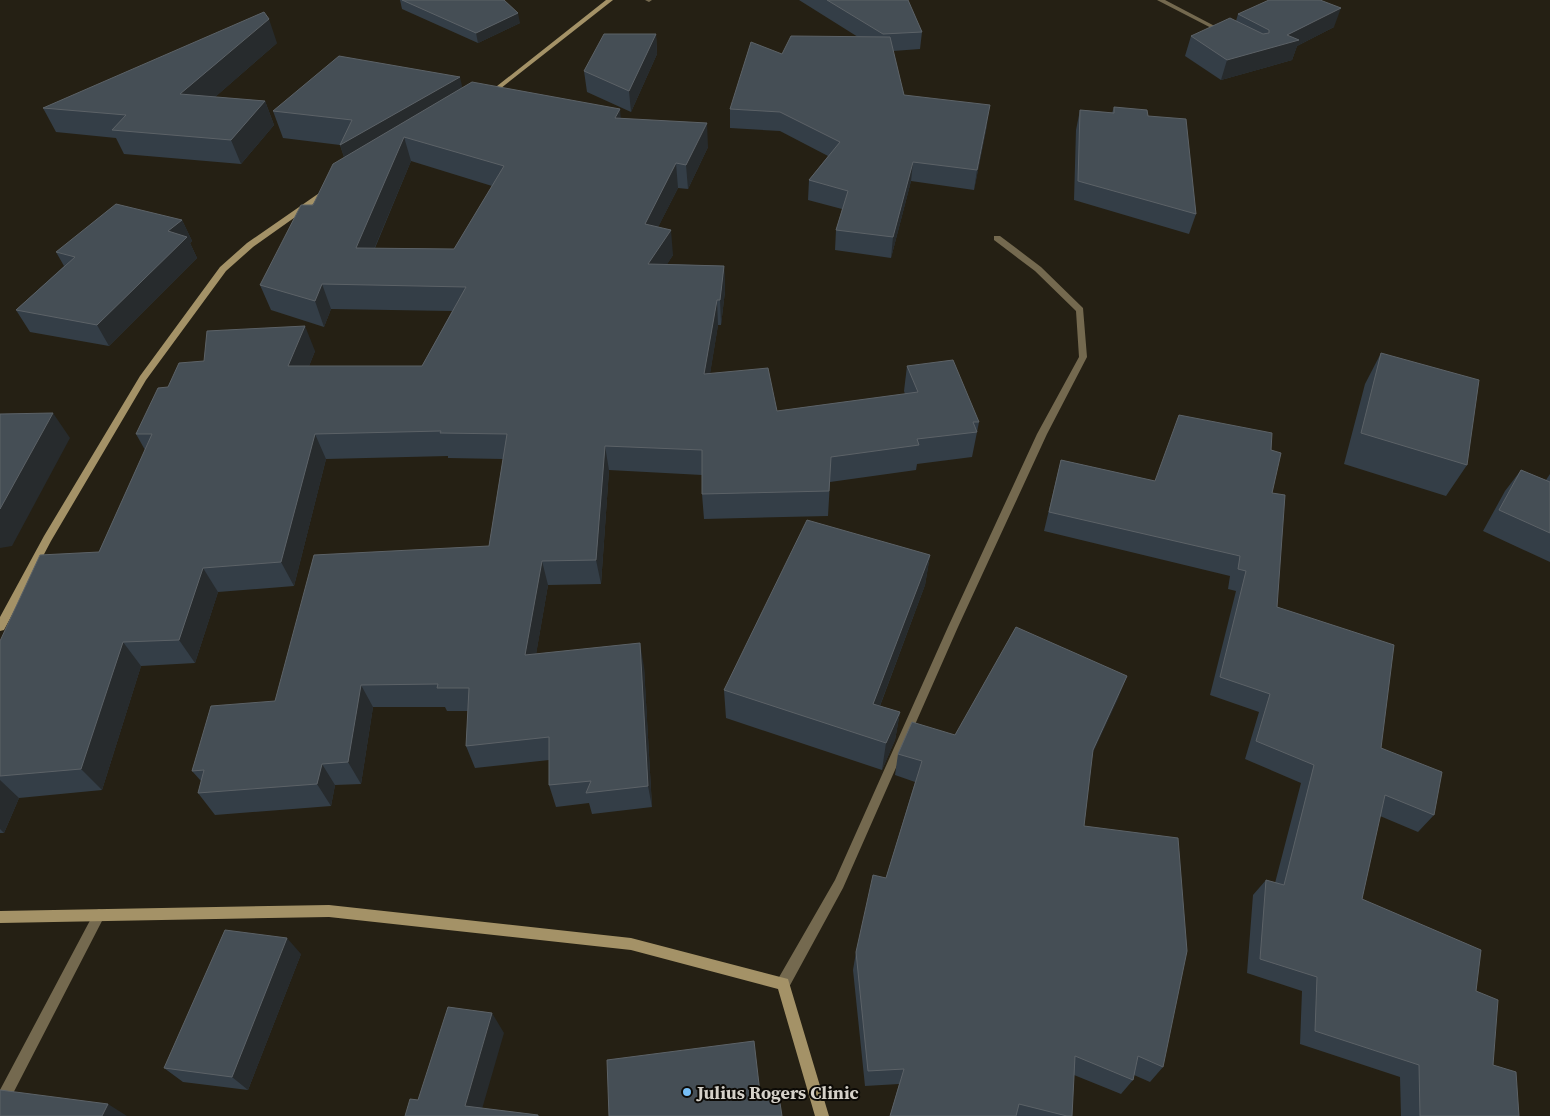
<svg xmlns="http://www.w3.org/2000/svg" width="1550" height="1116" viewBox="0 0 1550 1116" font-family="'Source Serif 4',serif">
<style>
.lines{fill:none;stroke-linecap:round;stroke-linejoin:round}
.street{fill:#74694f;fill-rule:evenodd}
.secondary{fill:#a49267;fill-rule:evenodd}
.wall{fill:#343e47;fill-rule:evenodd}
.shaded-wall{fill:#272b2d}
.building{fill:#454e55;stroke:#5c6267;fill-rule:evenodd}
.poi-dot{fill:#77bff7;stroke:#0c0a06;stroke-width:2}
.labels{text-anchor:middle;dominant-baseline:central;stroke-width:4;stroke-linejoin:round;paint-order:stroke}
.near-poi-label{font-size:18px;font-weight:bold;fill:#d5d1c9;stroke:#0c0a06;text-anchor:start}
</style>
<rect width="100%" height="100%" fill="#252014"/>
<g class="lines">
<!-- street -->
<path class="street" d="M 645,0 L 652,0 L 649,2 Z
M 1157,0 L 1165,0 L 1228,33 L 1223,34 Z
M 994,236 L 1000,236 L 1041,267 L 1083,308 L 1087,357 L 1047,434 L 958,627 L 843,888 L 788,989 L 783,991 L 778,989 L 776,984 L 778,979 L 835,880 L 948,627 L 1037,434 L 1079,357 L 1076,311 L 1035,271 L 994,240 Z
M 99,909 L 103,911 L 105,915 L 103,919 L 5,1109 L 0,1111 L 0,1090 L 95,911 Z"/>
<!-- secondary -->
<path class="secondary" d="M 606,0 L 613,0 L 491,96 L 487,96 L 487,94 Z
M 325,189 L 332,191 L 253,247 L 226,271 L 146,380 L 51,541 L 4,630 L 0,631 L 0,617 L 44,536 L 140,376 L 220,267 L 247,243 Z
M 329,905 L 631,938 L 788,979 L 829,1116 L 815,1116 L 778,989 L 631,950 L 329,917 L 0,923 L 0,911 Z"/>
</g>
<!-- wall -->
<path class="wall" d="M 400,0 L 504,0 L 520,23 L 478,43 L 402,9 Z
M 799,0 L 908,0 L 922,32 L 920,49 L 893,51 L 904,95 L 987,125 L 974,190 L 911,181 L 891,258 L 835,250 L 836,230 L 842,209 L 808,200 L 809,180 L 828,156 L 780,131 L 730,128 L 730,109 L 782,54 L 858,37 Z
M 1238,14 L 1334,27 L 1297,46 L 1292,60 L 1221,80 L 1185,56 L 1191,36 L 1236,21 Z
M 656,34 L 657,54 L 631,112 L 587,92 L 584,71 Z
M 277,43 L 215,97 L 265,101 L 274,125 L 241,164 L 124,154 L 116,138 L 56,132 L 43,108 Z
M 462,88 L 621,118 L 708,147 L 688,189 L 678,188 L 658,227 L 673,255 L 667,264 L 724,266 L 725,291 L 721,325 L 718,325 L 710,373 L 777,411 L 905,394 L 904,391 L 907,366 L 979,422 L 972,457 L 917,464 L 916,470 L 830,482 L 828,516 L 704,519 L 702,494 L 702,475 L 609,470 L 601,584 L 548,585 L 536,654 L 644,667 L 652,807 L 592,814 L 589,803 L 556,807 L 549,785 L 549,760 L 475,768 L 466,746 L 468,711 L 447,711 L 445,707 L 373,707 L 361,784 L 335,785 L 331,806 L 215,815 L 198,793 L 201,781 L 192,771 L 275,701 L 489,546 L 503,459 L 448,458 L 448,456 L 326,459 L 294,586 L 218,592 L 195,663 L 141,666 L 102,790 L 19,798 L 4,833 L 0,833 L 0,641 L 99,552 L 145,450 L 136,434 L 168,387 L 204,361 L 315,351 L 309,366 L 422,366 L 452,311 L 331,309 L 324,327 L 271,310 L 260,285 L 344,157 L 340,145 L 283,138 L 273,111 ZM 411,161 L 492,186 L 454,249 L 375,248 Z
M 1114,107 L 1148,116 L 1196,214 L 1189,234 L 1074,200 L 1076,130 L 1080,110 L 1112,113 Z
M 182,220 L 192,241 L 190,243 L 197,258 L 109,346 L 30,332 L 16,310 L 64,266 L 56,252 Z
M 1381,353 L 1467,465 L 1446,496 L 1344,464 L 1365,384 Z
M 1271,450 L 1272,493 L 1277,607 L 1381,748 L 1434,815 L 1418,832 L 1380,816 L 1362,899 L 1476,991 L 1493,1065 L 1519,1116 L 1401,1116 L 1400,1077 L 1300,1044 L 1302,991 L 1247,973 L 1253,895 L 1266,880 L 1275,883 L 1301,783 L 1245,759 L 1259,712 L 1210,695 L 1236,591 L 1228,589 L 1230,576 L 1044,531 L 1056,480 L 1061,460 L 1155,481 Z
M 1521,470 L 1546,480 L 1550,474 L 1550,562 L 1483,531 L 1505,491 Z
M 930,555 L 925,585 L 880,706 L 900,712 L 895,740 L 882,770 L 726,718 L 724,690 Z
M 1127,676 L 1092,753 L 1084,826 L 1163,1067 L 1150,1082 L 1134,1075 L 1133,1080 L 1121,1094 L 1074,1075 L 1067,1116 L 890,1116 L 899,1084 L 865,1086 L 853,970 L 856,952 L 886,878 L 915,782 L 895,775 L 898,754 Z
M 301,954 L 248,1090 L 183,1082 L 164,1068 Z"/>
<!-- shaded-wall -->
<path class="shaded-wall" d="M 1341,8 L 1334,27 L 1297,46 L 1292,60 L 1221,80 L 1227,60 L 1287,35 Z
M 518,13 L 520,23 L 478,43 L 476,33 Z
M 269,19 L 277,43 L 190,119 L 180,94 Z
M 656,34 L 657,54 L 631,112 L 629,91 Z
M 460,77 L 466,104 L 404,137 L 411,161 L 364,273 L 356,248 L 349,172 L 340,145 Z
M 265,101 L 274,125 L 241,164 L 231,140 Z
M 990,105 L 987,125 L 974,190 L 977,170 Z
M 620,109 L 622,133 L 615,118 Z
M 707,123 L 708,147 L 688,189 L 686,165 Z
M 913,162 L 911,181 L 891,258 L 893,237 Z
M 676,163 L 678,188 L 647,249 L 645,224 Z
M 182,220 L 192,241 L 190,243 L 197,258 L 109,346 L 97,325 L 168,231 Z
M 671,230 L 673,255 L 651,289 L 648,264 Z
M 724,266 L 725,291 L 721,325 L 720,300 Z
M 322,284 L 331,309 L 324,327 L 315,301 Z
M 717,300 L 718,325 L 706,399 L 704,374 Z
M 305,326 L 315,351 L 299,391 L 288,366 Z
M 53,413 L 70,438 L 12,546 L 0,548 L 0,509 Z
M 315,434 L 326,459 L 294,586 L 281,562 Z
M 605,446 L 609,470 L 601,584 L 596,560 Z
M 930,555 L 925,585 L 870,732 L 873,704 Z
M 542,561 L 548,585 L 532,678 L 525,655 Z
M 203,568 L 218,592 L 195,663 L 179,640 Z
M 123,642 L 141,666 L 102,790 L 81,769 Z
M 640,643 L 644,667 L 652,807 L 648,786 Z
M 1127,676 L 1118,699 L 1084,772 L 1093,750 Z
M 361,685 L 373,707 L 361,784 L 348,762 Z
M 900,712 L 895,740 L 882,770 L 886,743 Z
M 322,764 L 335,785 L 331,806 L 317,784 Z
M 0,780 L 19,798 L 4,833 L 0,829 Z
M 287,938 L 301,954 L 248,1090 L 232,1077 Z
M 492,1013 L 504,1033 L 480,1116 L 465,1106 Z
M 108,1104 L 127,1116 L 102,1116 Z"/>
<!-- building -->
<path class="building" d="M 402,0 L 504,0 L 518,13 L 476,33 Z
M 827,0 L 908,0 L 922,32 L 883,34 Z
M 1269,0 L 1320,0 L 1341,8 L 1287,35 L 1299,40 L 1227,60 L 1191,36 L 1230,18 L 1263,34 L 1269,33 L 1269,30 L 1238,14 Z
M 264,12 L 269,19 L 180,94 L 265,101 L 231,140 L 112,130 L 126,115 L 43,108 Z
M 604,34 L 656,34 L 629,91 L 584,71 Z
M 791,36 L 890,37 L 904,95 L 990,105 L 977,170 L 913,162 L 893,237 L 836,230 L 848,191 L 809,180 L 840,142 L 780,112 L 730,109 L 751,42 L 782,54 Z
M 339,56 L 460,77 L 340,145 L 352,120 L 273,111 Z
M 472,82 L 620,109 L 615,118 L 707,123 L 686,165 L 676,163 L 645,224 L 671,230 L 648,264 L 724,266 L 720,300 L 717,300 L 704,374 L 768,368 L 777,411 L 918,392 L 907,366 L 953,360 L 979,422 L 973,422 L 977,432 L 917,439 L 919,445 L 831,457 L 829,491 L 702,494 L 702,450 L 605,446 L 596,560 L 542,561 L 525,655 L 640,643 L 648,786 L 586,793 L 591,781 L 549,785 L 549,737 L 466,746 L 469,688 L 437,688 L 438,684 L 361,685 L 348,762 L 322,764 L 317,784 L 198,793 L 204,770 L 192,771 L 211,706 L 275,701 L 314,555 L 489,546 L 507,434 L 440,433 L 441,431 L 315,434 L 281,562 L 203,568 L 179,640 L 123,642 L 81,769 L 0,776 L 0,641 L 40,555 L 99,552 L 152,434 L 136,434 L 158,388 L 168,387 L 179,363 L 204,361 L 207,331 L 305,326 L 288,366 L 422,366 L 466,287 L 322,284 L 315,301 L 260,285 L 301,205 L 313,205 L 333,164 ZM 404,137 L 504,166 L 454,249 L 356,248 Z
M 1114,107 L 1147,110 L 1148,116 L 1186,119 L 1196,214 L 1078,181 L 1080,110 L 1114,113 Z
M 116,204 L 182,220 L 168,231 L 187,237 L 97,325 L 16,310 L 75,257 L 56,252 Z
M 1381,353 L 1479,380 L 1467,465 L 1361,433 Z
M 53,413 L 0,509 L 0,414 Z
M 1179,415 L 1272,433 L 1271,450 L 1281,453 L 1272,493 L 1285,495 L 1277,607 L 1394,645 L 1381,748 L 1442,772 L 1434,815 L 1385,795 L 1362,899 L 1481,950 L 1476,991 L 1498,1000 L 1493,1065 L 1516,1072 L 1519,1116 L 1420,1116 L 1419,1065 L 1315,1031 L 1317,977 L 1260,959 L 1266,880 L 1284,885 L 1314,765 L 1256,741 L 1270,694 L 1220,677 L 1246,571 L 1238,569 L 1240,556 L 1049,512 L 1061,460 L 1155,481 Z
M 1521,470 L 1550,482 L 1550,533 L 1499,510 Z
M 807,520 L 930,555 L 873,704 L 900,712 L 886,743 L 724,690 Z
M 1016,627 L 1127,676 L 1093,750 L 1084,826 L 1178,838 L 1187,951 L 1163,1067 L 1138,1056 L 1133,1080 L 1075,1056 L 1072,1116 L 1067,1116 L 1019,1104 L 1016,1116 L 890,1116 L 904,1069 L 868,1071 L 856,952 L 873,875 L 886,878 L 922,761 L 898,754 L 912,722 L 955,735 Z
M 225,930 L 287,938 L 232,1077 L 164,1068 Z
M 448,1007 L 492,1013 L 465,1106 L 538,1115 L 538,1116 L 405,1116 L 410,1099 L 418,1100 Z
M 754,1041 L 760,1093 L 778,1090 L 782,1116 L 609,1116 L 607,1060 Z
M 0,1090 L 108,1104 L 102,1116 L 0,1116 Z"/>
<!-- markers -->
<circle class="poi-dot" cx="687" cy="1092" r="5"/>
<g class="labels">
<!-- near-poi labels -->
<g class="near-poi-label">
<text x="697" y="1092">Julius Rogers Clinic</text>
</g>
</g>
</svg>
